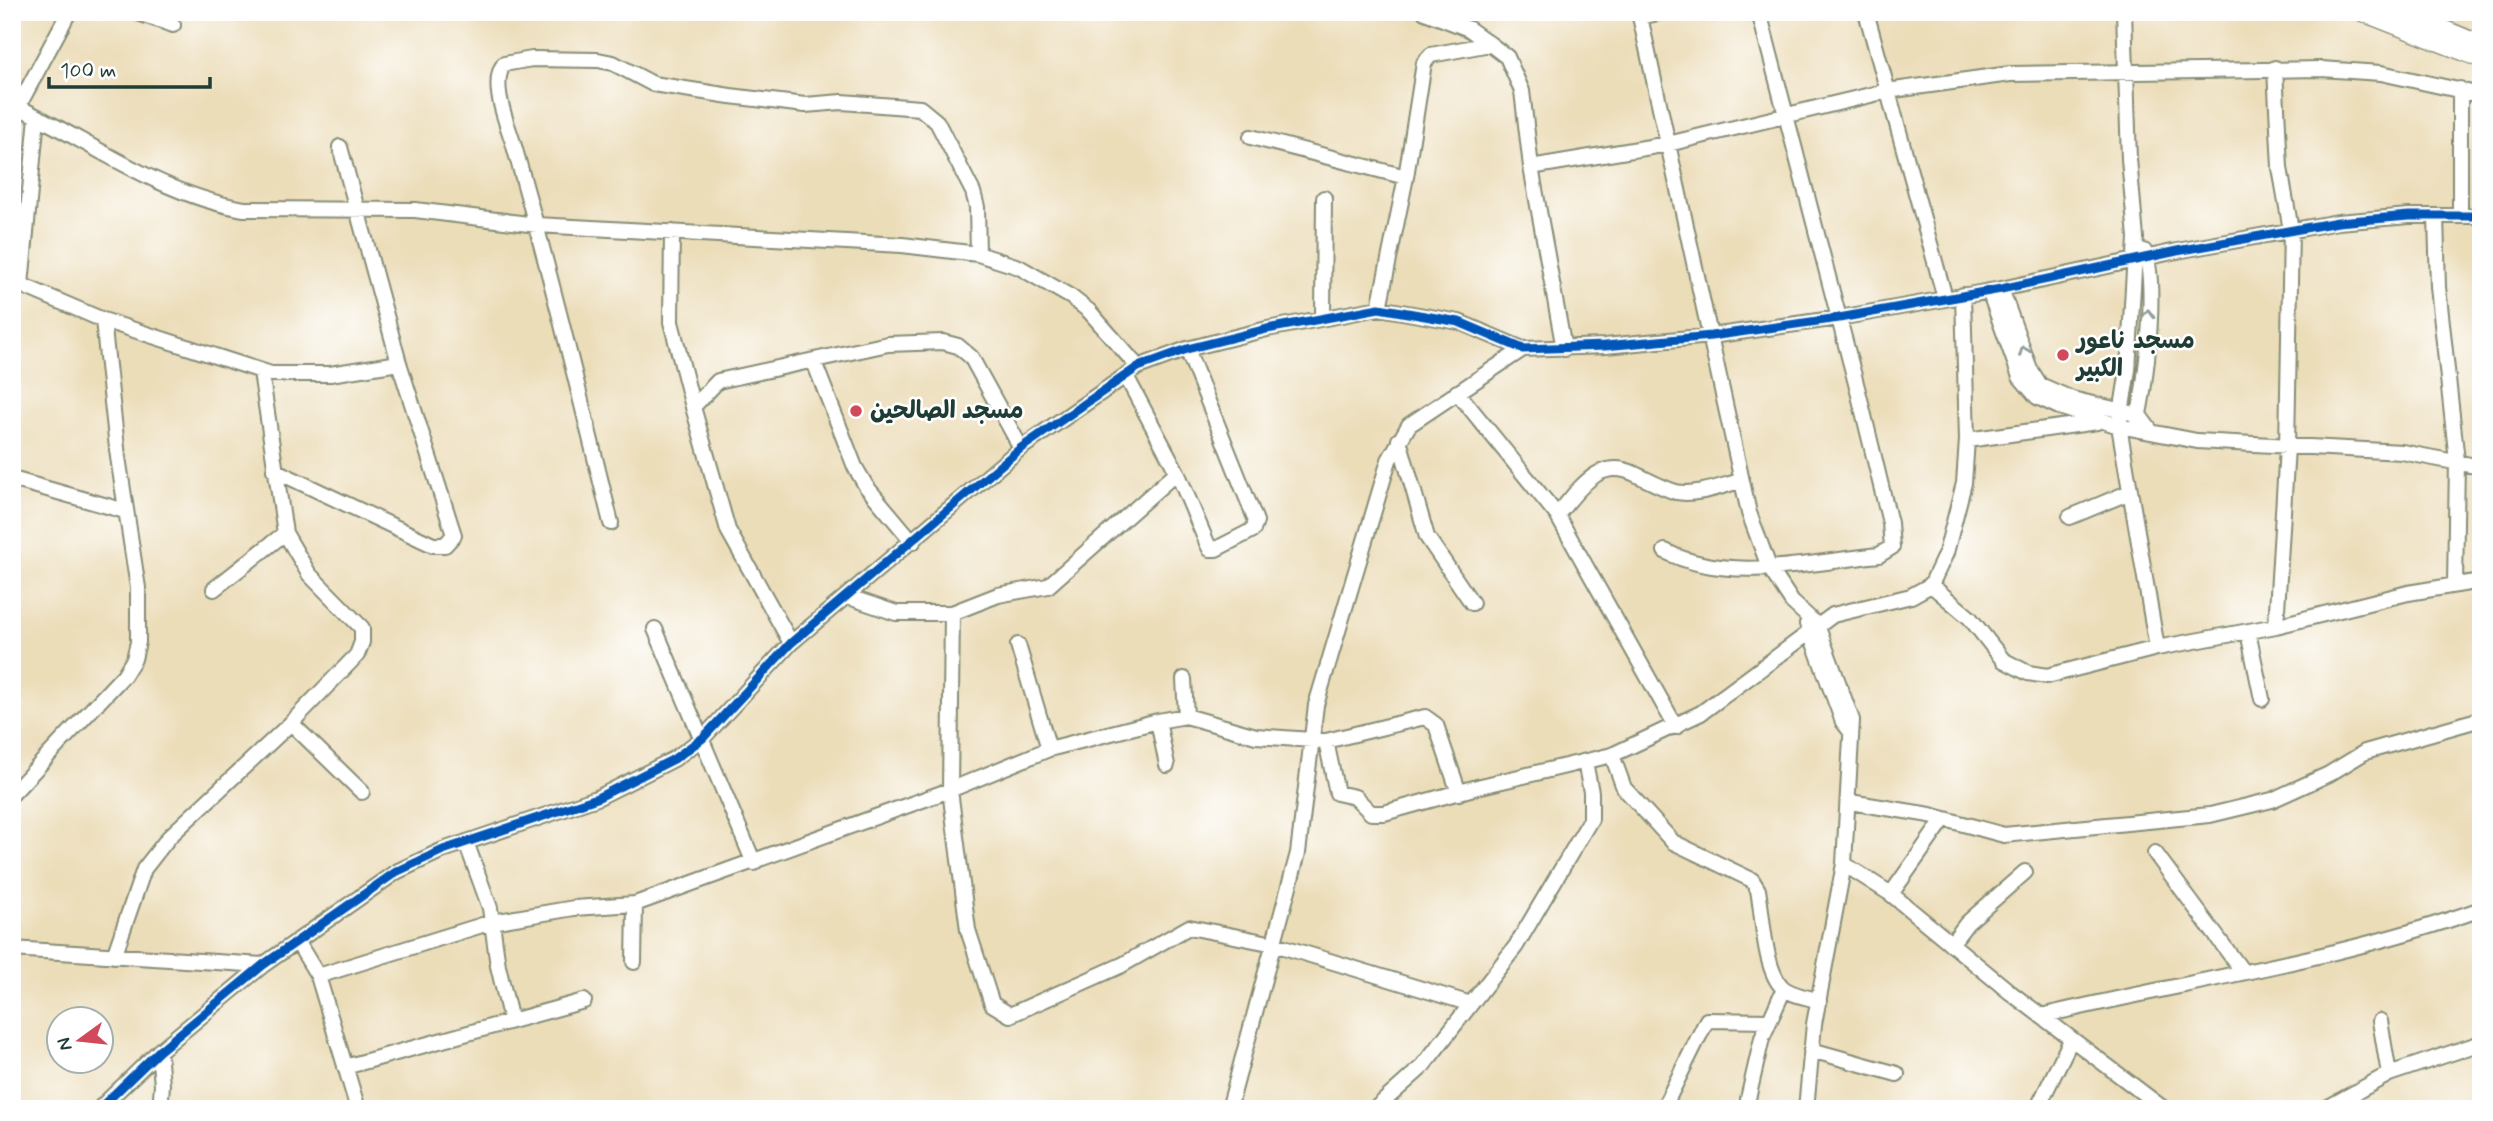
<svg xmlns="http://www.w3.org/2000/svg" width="2493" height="1121" viewBox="0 0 2493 1121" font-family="Mynerve,'Playpen Sans Arabic',sans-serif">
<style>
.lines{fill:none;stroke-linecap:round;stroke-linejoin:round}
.minor-casing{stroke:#868d76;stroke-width:18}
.major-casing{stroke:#868d76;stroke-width:21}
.minor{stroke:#fff;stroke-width:14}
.major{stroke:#fff;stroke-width:18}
.cycleway-casing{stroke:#fff;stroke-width:13}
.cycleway{stroke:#0057b8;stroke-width:9}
.oneway{stroke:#8f9e9a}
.poi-dot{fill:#d1495b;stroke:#fff;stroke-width:2.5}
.labels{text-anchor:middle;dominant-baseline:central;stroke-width:5;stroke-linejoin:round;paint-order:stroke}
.poi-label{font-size:24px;font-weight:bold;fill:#1f3d34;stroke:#fff;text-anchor:start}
</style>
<rect width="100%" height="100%" fill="#fff"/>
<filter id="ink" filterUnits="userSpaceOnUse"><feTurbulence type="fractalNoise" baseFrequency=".0143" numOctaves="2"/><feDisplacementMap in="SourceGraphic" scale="14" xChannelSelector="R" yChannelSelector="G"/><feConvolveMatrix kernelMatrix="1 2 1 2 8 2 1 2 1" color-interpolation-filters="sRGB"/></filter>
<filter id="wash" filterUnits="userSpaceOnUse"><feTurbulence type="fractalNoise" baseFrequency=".00686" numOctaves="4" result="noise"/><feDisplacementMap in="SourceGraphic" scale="28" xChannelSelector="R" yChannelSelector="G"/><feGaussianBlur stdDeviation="1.57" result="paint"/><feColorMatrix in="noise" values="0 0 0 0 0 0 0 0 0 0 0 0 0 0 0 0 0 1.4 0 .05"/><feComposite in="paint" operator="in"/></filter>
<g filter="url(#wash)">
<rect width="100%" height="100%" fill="#ecddb9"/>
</g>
<g filter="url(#ink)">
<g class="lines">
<defs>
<path id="minor" d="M 135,12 L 173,25
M 1425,12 L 1469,29 L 1490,44
M 1639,12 L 1749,513 L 1769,567 L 1792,602 L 1817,625 L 1852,720 L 1844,864 L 1814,1024 L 1806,1109
M 1866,12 L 1945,298
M 2124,12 L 2129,159 L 2136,238 L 2128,370 L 2119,426 L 2157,648
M 1640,17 L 1662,12
M 2275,68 L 2280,168 L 2291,230 L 2287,447 L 2276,626
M 2460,89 L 2460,216
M 12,104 C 88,140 160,195 244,209 L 415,210 L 537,225 L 902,245 L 978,254 L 1019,267 L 1071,297 L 1089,311 L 1138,367
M 18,107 L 69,12
M 1251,137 L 1406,177
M 1531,167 L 1668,144 L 1887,91 L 2010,74 L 2321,69 L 2381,73 L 2481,95
M 2436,216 L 2438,287 L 2457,461 L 2455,585
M 672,232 L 671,322 L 693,407
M 12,281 L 103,320 L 271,374 L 330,374 L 399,363
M 21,285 L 37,117
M 2001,289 L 2030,369 L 2040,385 L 2072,399 L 2139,415 L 2150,430
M 1989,291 L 2020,377 L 2037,397 L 2059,407 L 2119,426 L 2197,441 L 2402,452 L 2481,467
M 1379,308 L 1406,177 L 1424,63 L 1431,55 L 1490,44 L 1507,57 L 1522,91 L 1531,167 L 1564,349
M 1323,318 L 1324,198
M 814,362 L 855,467 L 866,486 L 913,542
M 1126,376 L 1177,472 L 1207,543 L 1210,549 L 1216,549 L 1253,530 L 1256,521 L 1187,349
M 1457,392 L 1557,515 L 1676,727
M 2137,422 C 2146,389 2158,279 2144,251
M 1399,440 L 1427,537 L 1472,603
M 1967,440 L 2097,422
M 274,470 L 433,545 L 445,545 L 454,535 L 399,363 L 340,147
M 12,479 L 125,511
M 1557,515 C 1579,490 1598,456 1635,474 C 1648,480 1662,488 1676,492 C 1696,496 1721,486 1740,481
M 2070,517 L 2130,492
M 611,523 C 580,397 550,271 514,146 C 508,125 489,84 504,64 L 532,59 L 598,60 L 613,63 L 653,84 L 730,96 L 805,105 L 842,102 L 920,108 L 937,122 L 973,192 L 977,207 L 978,254
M 1665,551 C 1727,584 1812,562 1879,555 L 1892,547 L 1890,523 L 1859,395 L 1759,12
M 1931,585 L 1970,618 L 2003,660 L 2028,673 L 2047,676 L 2157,648 L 2276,626 L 2408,593 L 2481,581
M 214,589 L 285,533
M 849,597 L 896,613 L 952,613 L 998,595 L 1048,586 L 1177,472
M 952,613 L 950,790 L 968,930 L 992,1004 L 1010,1015 L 1122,965 L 1189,927 L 1274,944 L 1471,1004
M 1807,624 L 1843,722 L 1851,732
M 655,629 L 754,863
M 2248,632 L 2262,699
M 791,643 L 728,530 L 693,407 L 718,381 L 888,344 L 943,342 L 958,346 L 971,357 L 1021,448
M 1018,645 L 1049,749
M 1184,679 L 1186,716
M 1158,721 L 1167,765
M 291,723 L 362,792
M 1326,741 L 1337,793 L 1355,797 L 1371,813 L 1384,813 L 1481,786 L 1612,755 L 1701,713 L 1833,615 L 1911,596 L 1931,585 L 1946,553 L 1964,483 L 1967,440 L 1963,295
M 1612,755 L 1624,788 L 1673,842 L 1752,880 L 1758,890 C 1763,916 1764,969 1782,987 C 1790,995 1808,997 1819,1001
M 12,794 L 124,675 L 134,659 L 138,642 L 138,588 L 118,457 L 103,320
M 1850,802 L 1930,815 L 2004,835 L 2210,815 L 2272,800 L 2329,774 L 2365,752 L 2481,719
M 466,842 L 490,908 L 498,966 L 511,1021
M 2155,853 L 2243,972
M 1844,864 L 1891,894 L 2011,993 L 2164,1109
M 1891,894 L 1944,819
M 298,943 L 318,976 L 358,1109
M 1951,944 L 1967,923 L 2025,872
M 12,949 L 263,965
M 114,956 L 144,869 L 169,837 L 291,723 L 357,655 L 362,642 L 362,628 L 309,574 L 285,533 L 261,372
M 634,962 L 635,904
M 318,976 L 492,922 L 574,908 L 635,904 L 950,790 L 1049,749 L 1158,721 L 1186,716 L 1256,736 L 1326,741 L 1425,717 L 1436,725 L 1459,793
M 2041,1016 C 2187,981 2339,960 2481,909
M 2380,1021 L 2389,1074
M 1811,1050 L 1897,1074
M 159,1051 L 162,1085 L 160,1109
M 345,1067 L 584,1001
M 1748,1099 L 1762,1038 L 1784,989
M 99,1109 L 159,1051 L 263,965 L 396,872 L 443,850 L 597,798 L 674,759 L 703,738 L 791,643 L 1021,448 L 1138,367 L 1187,349 L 1267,329 L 1379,308 L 1459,322 L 1523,349 L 1605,346 L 1711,336 L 1839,318 L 2001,289 L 2177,251 L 2338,222 L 2409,216 L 2481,216
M 1229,1109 L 1298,853 L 1316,705 L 1389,460 L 1409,425 L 1523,349
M 1375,1109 L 1422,1067 L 1516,946 L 1591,819 L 1591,792 L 1585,762
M 1663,1109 L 1707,1020 L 1769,1021
M 2037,1109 L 2071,1040
M 2325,1109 L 2389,1074 L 2481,1043"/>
<path id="major" d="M 2363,12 L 2481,58
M 2401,12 L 2481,45"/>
</defs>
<!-- minor casing -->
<use href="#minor" class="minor-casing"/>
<!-- major casing -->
<use href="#major" class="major-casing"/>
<!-- minor -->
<use href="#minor" class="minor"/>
<!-- major -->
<use href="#major" class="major"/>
<defs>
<path id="cycleway" d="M 99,1109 L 159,1051 L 263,965 L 396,872 L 443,850 L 597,798 L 674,759 L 703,738 L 791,643 L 1021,448 L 1138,367 L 1187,349 L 1267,329 L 1379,308 L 1459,322 L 1523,349 L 1605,346 L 1711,336 L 1839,318 L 2001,289 L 2177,251 L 2338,222 L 2409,216 L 2481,216"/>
</defs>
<!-- cycleway casing -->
<use href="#cycleway" class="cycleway-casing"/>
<!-- cycleway -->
<use href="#cycleway" class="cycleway"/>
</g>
<!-- one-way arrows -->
<defs><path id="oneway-chevron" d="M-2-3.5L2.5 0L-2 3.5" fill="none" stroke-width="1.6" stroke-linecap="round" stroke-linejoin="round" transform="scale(1.75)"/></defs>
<g class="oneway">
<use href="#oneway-chevron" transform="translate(2148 314) rotate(-89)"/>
<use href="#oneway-chevron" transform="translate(2024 351) rotate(-111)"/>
</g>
</g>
<!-- markers -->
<g class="poi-dot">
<circle cx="2063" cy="355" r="7"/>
<circle cx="856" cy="411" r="7"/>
</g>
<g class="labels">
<!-- poi labels -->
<g class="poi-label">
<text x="2077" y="341">مسجد ناعور<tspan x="2077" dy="28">الكبير</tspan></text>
<text x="870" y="411">مسجد الصالحين</text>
</g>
</g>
<!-- margin -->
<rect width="2493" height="1121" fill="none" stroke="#fff" stroke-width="42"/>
<!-- north arrow -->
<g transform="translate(80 1040) rotate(255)"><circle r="33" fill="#ffffff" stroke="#a5b1ae" stroke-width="2"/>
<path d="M0-5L12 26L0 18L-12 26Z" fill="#d1495b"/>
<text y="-10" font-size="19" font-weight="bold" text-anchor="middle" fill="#1f3d34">N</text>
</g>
<!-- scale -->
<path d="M49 77v10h161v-10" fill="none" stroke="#1f3d34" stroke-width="3.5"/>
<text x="60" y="77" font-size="21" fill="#1f3d34" stroke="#ffffff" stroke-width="5" paint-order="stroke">100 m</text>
</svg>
